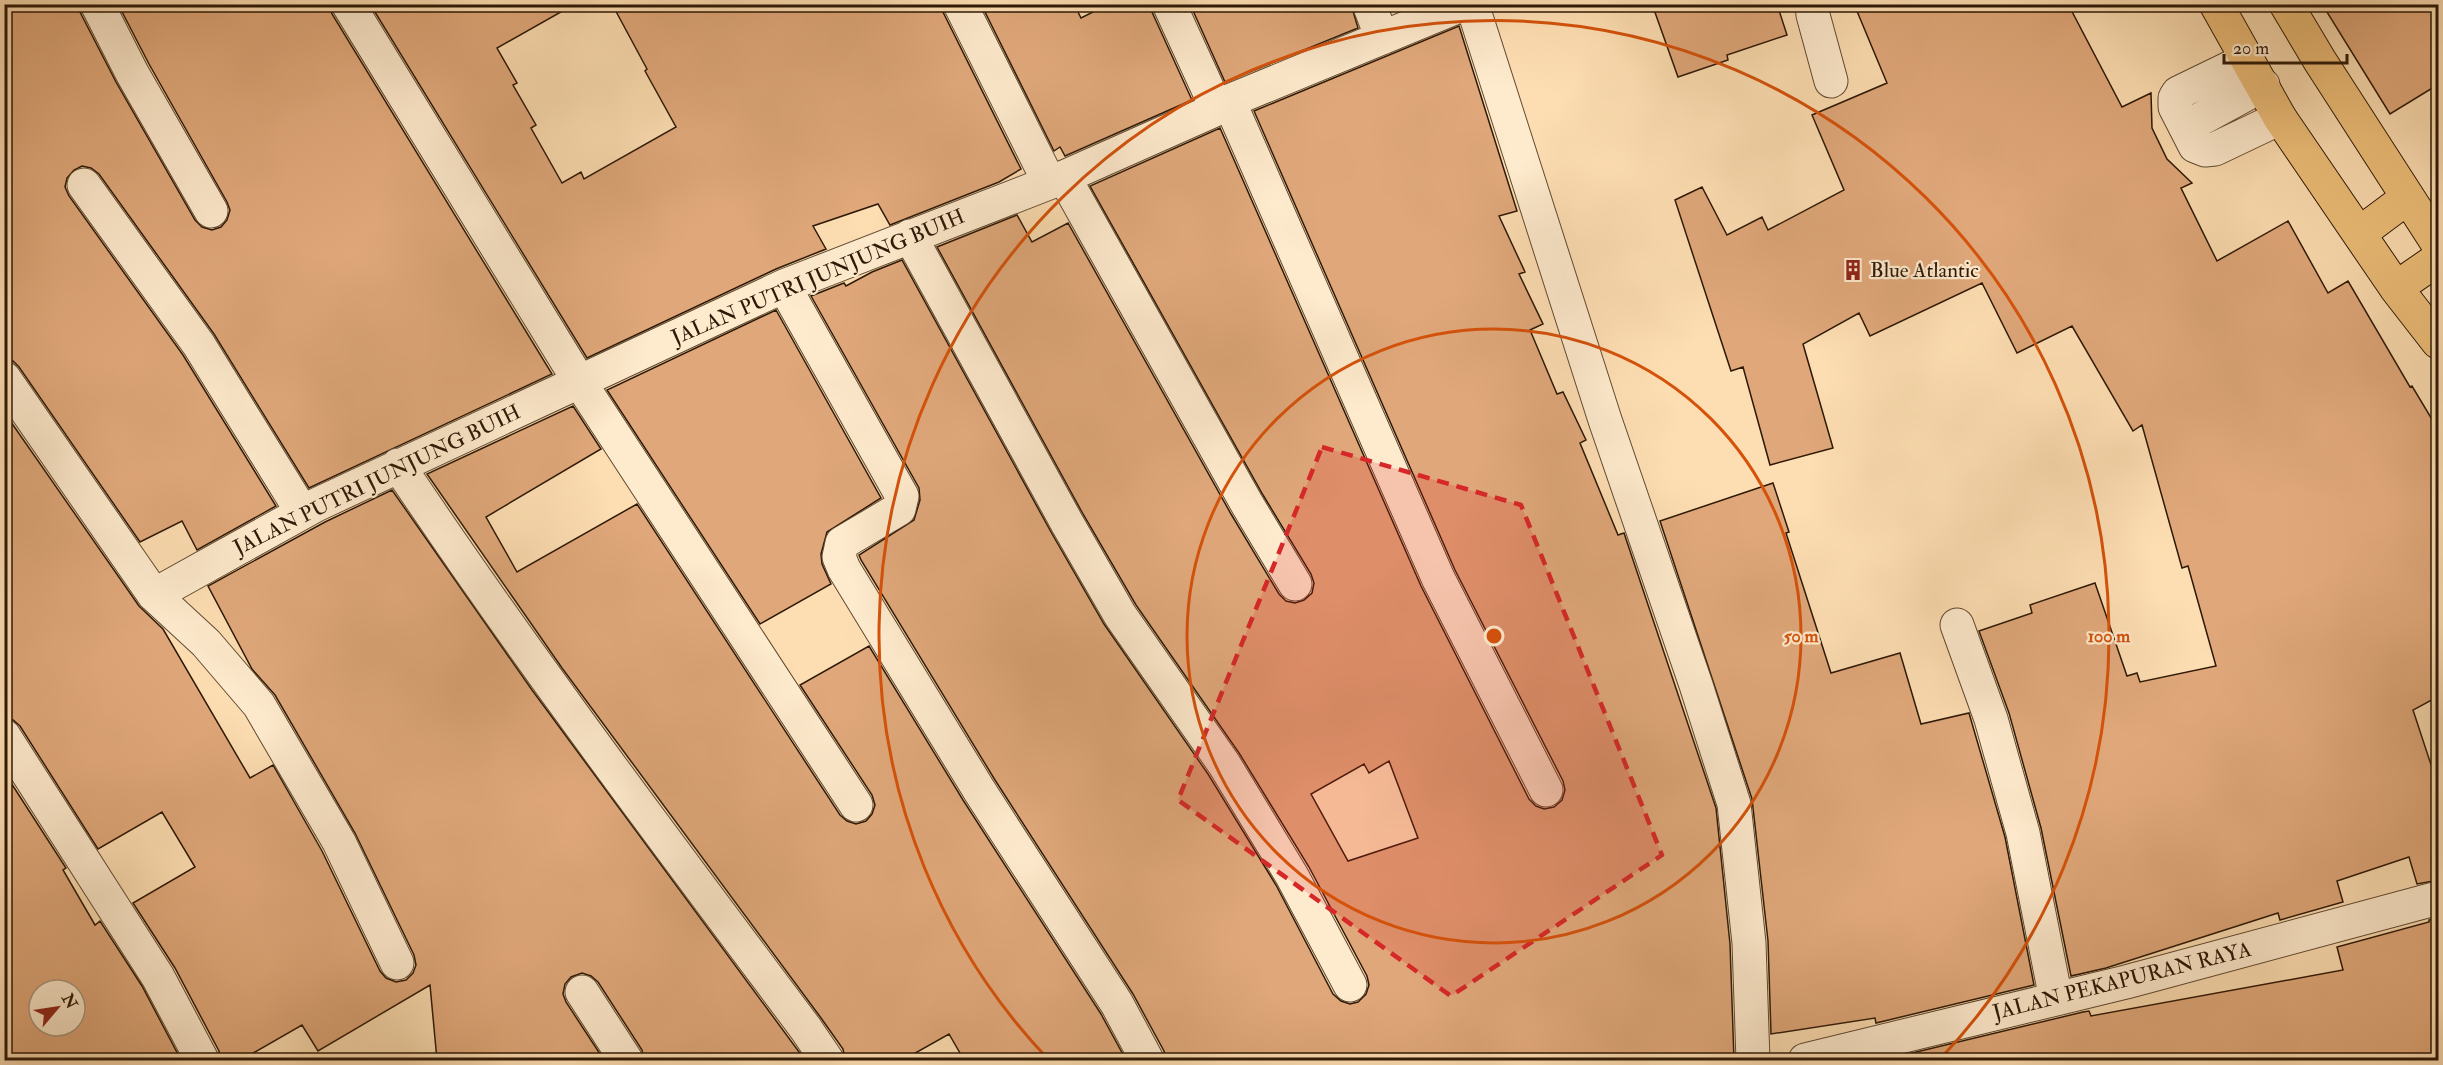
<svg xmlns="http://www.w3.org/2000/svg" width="2443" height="1065" viewBox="0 0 2443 1065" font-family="'IM FELL Double Pica',serif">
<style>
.building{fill:#e0a87a;stroke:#2d1806;stroke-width:1.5;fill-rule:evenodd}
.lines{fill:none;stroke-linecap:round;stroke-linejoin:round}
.minor-casing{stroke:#614a31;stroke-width:35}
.highway-casing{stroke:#2d1806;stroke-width:35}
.minor{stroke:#feeacd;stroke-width:33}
.highway{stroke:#eebf79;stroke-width:33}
.marked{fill:#d62828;fill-opacity:0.2;stroke:#d62828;stroke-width:4.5;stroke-dasharray:12 8;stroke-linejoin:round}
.ring{fill:none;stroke:#d5520b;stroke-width:3}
.labels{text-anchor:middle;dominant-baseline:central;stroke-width:4.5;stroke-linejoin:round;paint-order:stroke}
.poi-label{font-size:21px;fill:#2d1806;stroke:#feeacd;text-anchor:start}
.street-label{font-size:21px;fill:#2d1806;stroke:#feeacd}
.centre{fill:#d5520b;stroke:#feeacd;stroke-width:3}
.ring-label{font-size:18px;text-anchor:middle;font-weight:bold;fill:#d5520b;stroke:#feeacd;stroke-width:4.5;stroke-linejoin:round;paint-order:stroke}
</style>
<rect width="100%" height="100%" fill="#fddeb2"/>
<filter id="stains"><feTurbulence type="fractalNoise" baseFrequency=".00333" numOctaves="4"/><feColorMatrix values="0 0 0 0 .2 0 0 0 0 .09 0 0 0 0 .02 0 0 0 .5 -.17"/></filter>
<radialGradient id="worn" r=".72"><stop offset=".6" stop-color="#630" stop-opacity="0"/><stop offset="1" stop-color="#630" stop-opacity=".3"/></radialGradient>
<!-- building -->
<path class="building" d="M 4,4 L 79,4 L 80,12 L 116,82 L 195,220 L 202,227 L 212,230 L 221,227 L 227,220 L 230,210 L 227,202 L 149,64 L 118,4 L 329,4 L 332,14 L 552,374 L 309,488 L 214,334 L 99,174 L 91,168 L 82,166 L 74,170 L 67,178 L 65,187 L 69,196 L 183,355 L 276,506 L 197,550 L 182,521 L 140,542 L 19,367 L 13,361 L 4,360 Z
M 370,4 L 575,4 L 497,48 L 517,83 L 513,85 L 536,125 L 531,128 L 562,183 L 581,172 L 584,179 L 676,127 L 645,71 L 647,69 L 612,4 L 942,4 L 943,12 L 1021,169 L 999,182 L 890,225 L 878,204 L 813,226 L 826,249 L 776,269 L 587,358 Z
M 981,4 L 1074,4 L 1081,18 L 1109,4 L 1151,4 L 1152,12 L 1192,100 L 1065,156 L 1060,147 L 1054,151 Z
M 1190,4 L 1351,4 L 1358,28 L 1225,82 Z
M 1652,4 L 1777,4 L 1787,35 L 1727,55 L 1728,60 L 1678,77 Z
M 1854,4 L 2068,4 L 2122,107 L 2151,93 L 2152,128 L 2167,159 L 2192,183 L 2181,188 L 2217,261 L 2288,221 L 2328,293 L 2348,281 L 2410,387 L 2412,386 L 2439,431 L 2439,696 L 2413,710 L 2439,789 L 2439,880 L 2417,884 L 2409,857 L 2337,881 L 2343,902 L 2280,920 L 2278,913 L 2106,968 L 2071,976 L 2041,828 L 2009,713 L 1979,631 L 2032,613 L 2030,605 L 2095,583 L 2127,676 L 2137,673 L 2140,682 L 2216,666 L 2188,566 L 2182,568 L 2142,425 L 2133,431 L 2072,326 L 2017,353 L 1982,283 L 1870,336 L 1859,313 L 1803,344 L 1833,448 L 1770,465 L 1743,367 L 1731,371 L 1675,200 L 1702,187 L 1727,235 L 1762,217 L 1768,230 L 1844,190 L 1812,115 L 1887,83 Z
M 2322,4 L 2439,4 L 2439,84 L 2390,114 Z
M 1459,26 L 1517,211 L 1499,216 L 1525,272 L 1519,274 L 1543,324 L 1530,330 L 1557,394 L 1563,392 L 1586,440 L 1580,443 L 1618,535 L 1624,533 L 1716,808 L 1730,944 L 1734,1060 L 1166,1060 L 1164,1051 L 1133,994 L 995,780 L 861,560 L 859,555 L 914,520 L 920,500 L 919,488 L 811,296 L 844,283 L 846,286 L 872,272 L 902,260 L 1051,532 L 1104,624 L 1208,774 L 1276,885 L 1333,994 L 1341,1001 L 1350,1004 L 1358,1002 L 1366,994 L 1369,985 L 1367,976 L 1309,867 L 1239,753 L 1136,605 L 1083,514 L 937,247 L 1017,215 L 1032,242 L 1068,223 L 1231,514 L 1279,594 L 1286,601 L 1295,603 L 1304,600 L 1312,593 L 1314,583 L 1311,574 L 1263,495 L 1090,186 L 1220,128 L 1421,586 L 1529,799 L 1536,806 L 1544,809 L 1554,807 L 1562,800 L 1565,790 L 1563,781 L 1455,570 L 1254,111 ZM 1389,761 L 1418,838 L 1348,861 L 1311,794 L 1364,764 L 1369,773 Z
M 776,310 L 881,498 L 827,532 L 821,554 L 822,564 L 831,584 L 760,624 L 607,390 Z
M 573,406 L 601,449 L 486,517 L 517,572 L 637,504 L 840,815 L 847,821 L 856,824 L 866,821 L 872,814 L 875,805 L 872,795 L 800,685 L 869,646 L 963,800 L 1101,1014 L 1126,1060 L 964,1060 L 949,1034 L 903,1060 L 845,1060 L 843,1049 L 821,1018 L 562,668 L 427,474 Z
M 4,412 L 139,606 L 163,629 L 250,778 L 273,765 L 322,851 L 380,971 L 386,978 L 396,982 L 406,980 L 413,973 L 416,965 L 414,955 L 355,833 L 275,695 L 252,669 L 208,586 L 325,522 L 392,490 L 532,690 L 805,1060 L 644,1060 L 642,1050 L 598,982 L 591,976 L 582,973 L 571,977 L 565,984 L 563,994 L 566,1002 L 604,1060 L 512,1060 L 511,1055 L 437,1060 L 430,985 L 318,1051 L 302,1025 L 241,1060 L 221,1060 L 219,1051 L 175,968 L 133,903 L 195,867 L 162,812 L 98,849 L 20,726 L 13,720 L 4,717 Z
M 1773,483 L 1789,532 L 1786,533 L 1831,673 L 1900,653 L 1921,724 L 1969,713 L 2005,837 L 2034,985 L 1876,1023 L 1875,1018 L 1771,1034 L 1768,941 L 1752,799 L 1660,521 Z
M 4,772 L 66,868 L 63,870 L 95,925 L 100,921 L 142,986 L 181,1060 L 4,1060 ZM 39,990 L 75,990 L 75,1026 L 39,1026 Z
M 2439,917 L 2439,927 L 2434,928 L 2439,945 L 2439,1060 L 1883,1060 L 2083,1012 L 2089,1011 L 2091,1016 L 2343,970 L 2337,947 L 2429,922 L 2429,920 Z"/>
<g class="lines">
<defs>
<path id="minor" d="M 97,4 L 132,73 L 211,211
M 348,4 L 579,381 L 856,805
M 960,4 L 1049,182
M 1169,4 L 1217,109
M 1369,4 L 1382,38
M 1472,4 L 1605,420 L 1696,685 L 1734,804 L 1749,943 L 1753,1060
M 1812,4 L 1813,15 L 1831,81
M 2248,59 L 2178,93 L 2175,98 L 2175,107 L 2195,146 L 2205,150 L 2215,149 L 2280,118
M 1229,101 L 1438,578 L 1546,790
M 2186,127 L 2263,85
M 1064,177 L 1247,504 L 1295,584
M 84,185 L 199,345 L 302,512
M 910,236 L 1067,523 L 1120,615 L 1224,764 L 1292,876 L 1350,985
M 784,286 L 902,496 L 899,509 L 842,543 L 839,557 L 844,569 L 979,790 L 1117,1004 L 1147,1060
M 4,378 L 154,595 L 206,643 L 259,705 L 339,842 L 397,963
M 398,465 C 527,658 667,843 806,1029 L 827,1060
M 154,595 L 316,505 L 784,286 L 1064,177 L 1217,109 L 1229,101 L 1464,4
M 1957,625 L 1991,719 L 2023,833 L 2056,999
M 4,736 L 158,977 L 202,1060
M 582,992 L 626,1060
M 1805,1060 L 2126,982 L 2438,898"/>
<path id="highway" d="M 2216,4 L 2280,118 L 2396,288 L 2438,342
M 2286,4 L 2320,61 L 2438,244
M 2360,233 L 2407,198
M 2396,288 L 2438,259"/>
</defs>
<!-- minor casing -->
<use href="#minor" class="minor-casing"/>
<!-- highway casing -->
<use href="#highway" class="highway-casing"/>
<!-- minor -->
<use href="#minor" class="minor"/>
<!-- highway -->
<use href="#highway" class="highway"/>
</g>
<!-- marked area -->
<path class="marked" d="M 1322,447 L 1521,505 L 1662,855 L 1451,996 L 1178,800 Z"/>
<!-- distance rings -->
<g class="ring">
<circle cx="1494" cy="636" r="307"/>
<path d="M1048 1059A615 615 0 1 1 1940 1059"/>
</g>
<!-- icons -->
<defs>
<symbol id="building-bare" viewBox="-9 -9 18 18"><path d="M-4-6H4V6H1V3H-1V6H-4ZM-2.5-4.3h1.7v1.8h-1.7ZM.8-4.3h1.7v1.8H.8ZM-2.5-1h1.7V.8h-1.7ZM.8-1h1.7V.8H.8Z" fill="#8f2418" stroke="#feeacd" stroke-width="2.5" paint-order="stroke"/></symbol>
</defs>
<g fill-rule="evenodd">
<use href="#building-bare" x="1838" y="255" width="30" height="30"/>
</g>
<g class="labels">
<!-- poi labels -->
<g class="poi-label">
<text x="1870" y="270">Blue Atlantic</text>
</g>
<!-- street labels -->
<g class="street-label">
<text transform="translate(818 277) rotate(-23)">JALAN PUTRI JUNJUNG BUIH</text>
<text transform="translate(377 480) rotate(-26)">JALAN PUTRI JUNJUNG BUIH</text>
<text transform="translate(2122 981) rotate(-14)">JALAN PEKAPURAN RAYA</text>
</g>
</g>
<circle cx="1494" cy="636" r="9" class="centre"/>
<g class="ring-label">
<text x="1801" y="642">50 m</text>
<text x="2109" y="642">100 m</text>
</g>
<!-- margin -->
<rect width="2443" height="1065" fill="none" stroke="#fddeb2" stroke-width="24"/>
<rect x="6" y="6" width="2431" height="1053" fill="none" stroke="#2d1806" stroke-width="3"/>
<rect x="12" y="12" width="2419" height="1041" fill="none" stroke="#2d1806" stroke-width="1.5"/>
<!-- north arrow -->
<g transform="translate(57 1008) rotate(61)"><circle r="28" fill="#feeacd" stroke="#aa967d" stroke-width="1.5"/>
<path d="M0-4.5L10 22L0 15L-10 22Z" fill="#8f2418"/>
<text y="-9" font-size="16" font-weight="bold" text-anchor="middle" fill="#2d1806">N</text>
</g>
<!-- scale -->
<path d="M2224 54v9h123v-9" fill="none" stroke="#2d1806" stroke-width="3"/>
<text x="2233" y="54" font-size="18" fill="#2d1806" stroke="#feeacd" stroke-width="4.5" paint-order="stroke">20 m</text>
<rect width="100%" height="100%" filter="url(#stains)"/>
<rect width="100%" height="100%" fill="url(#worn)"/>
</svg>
